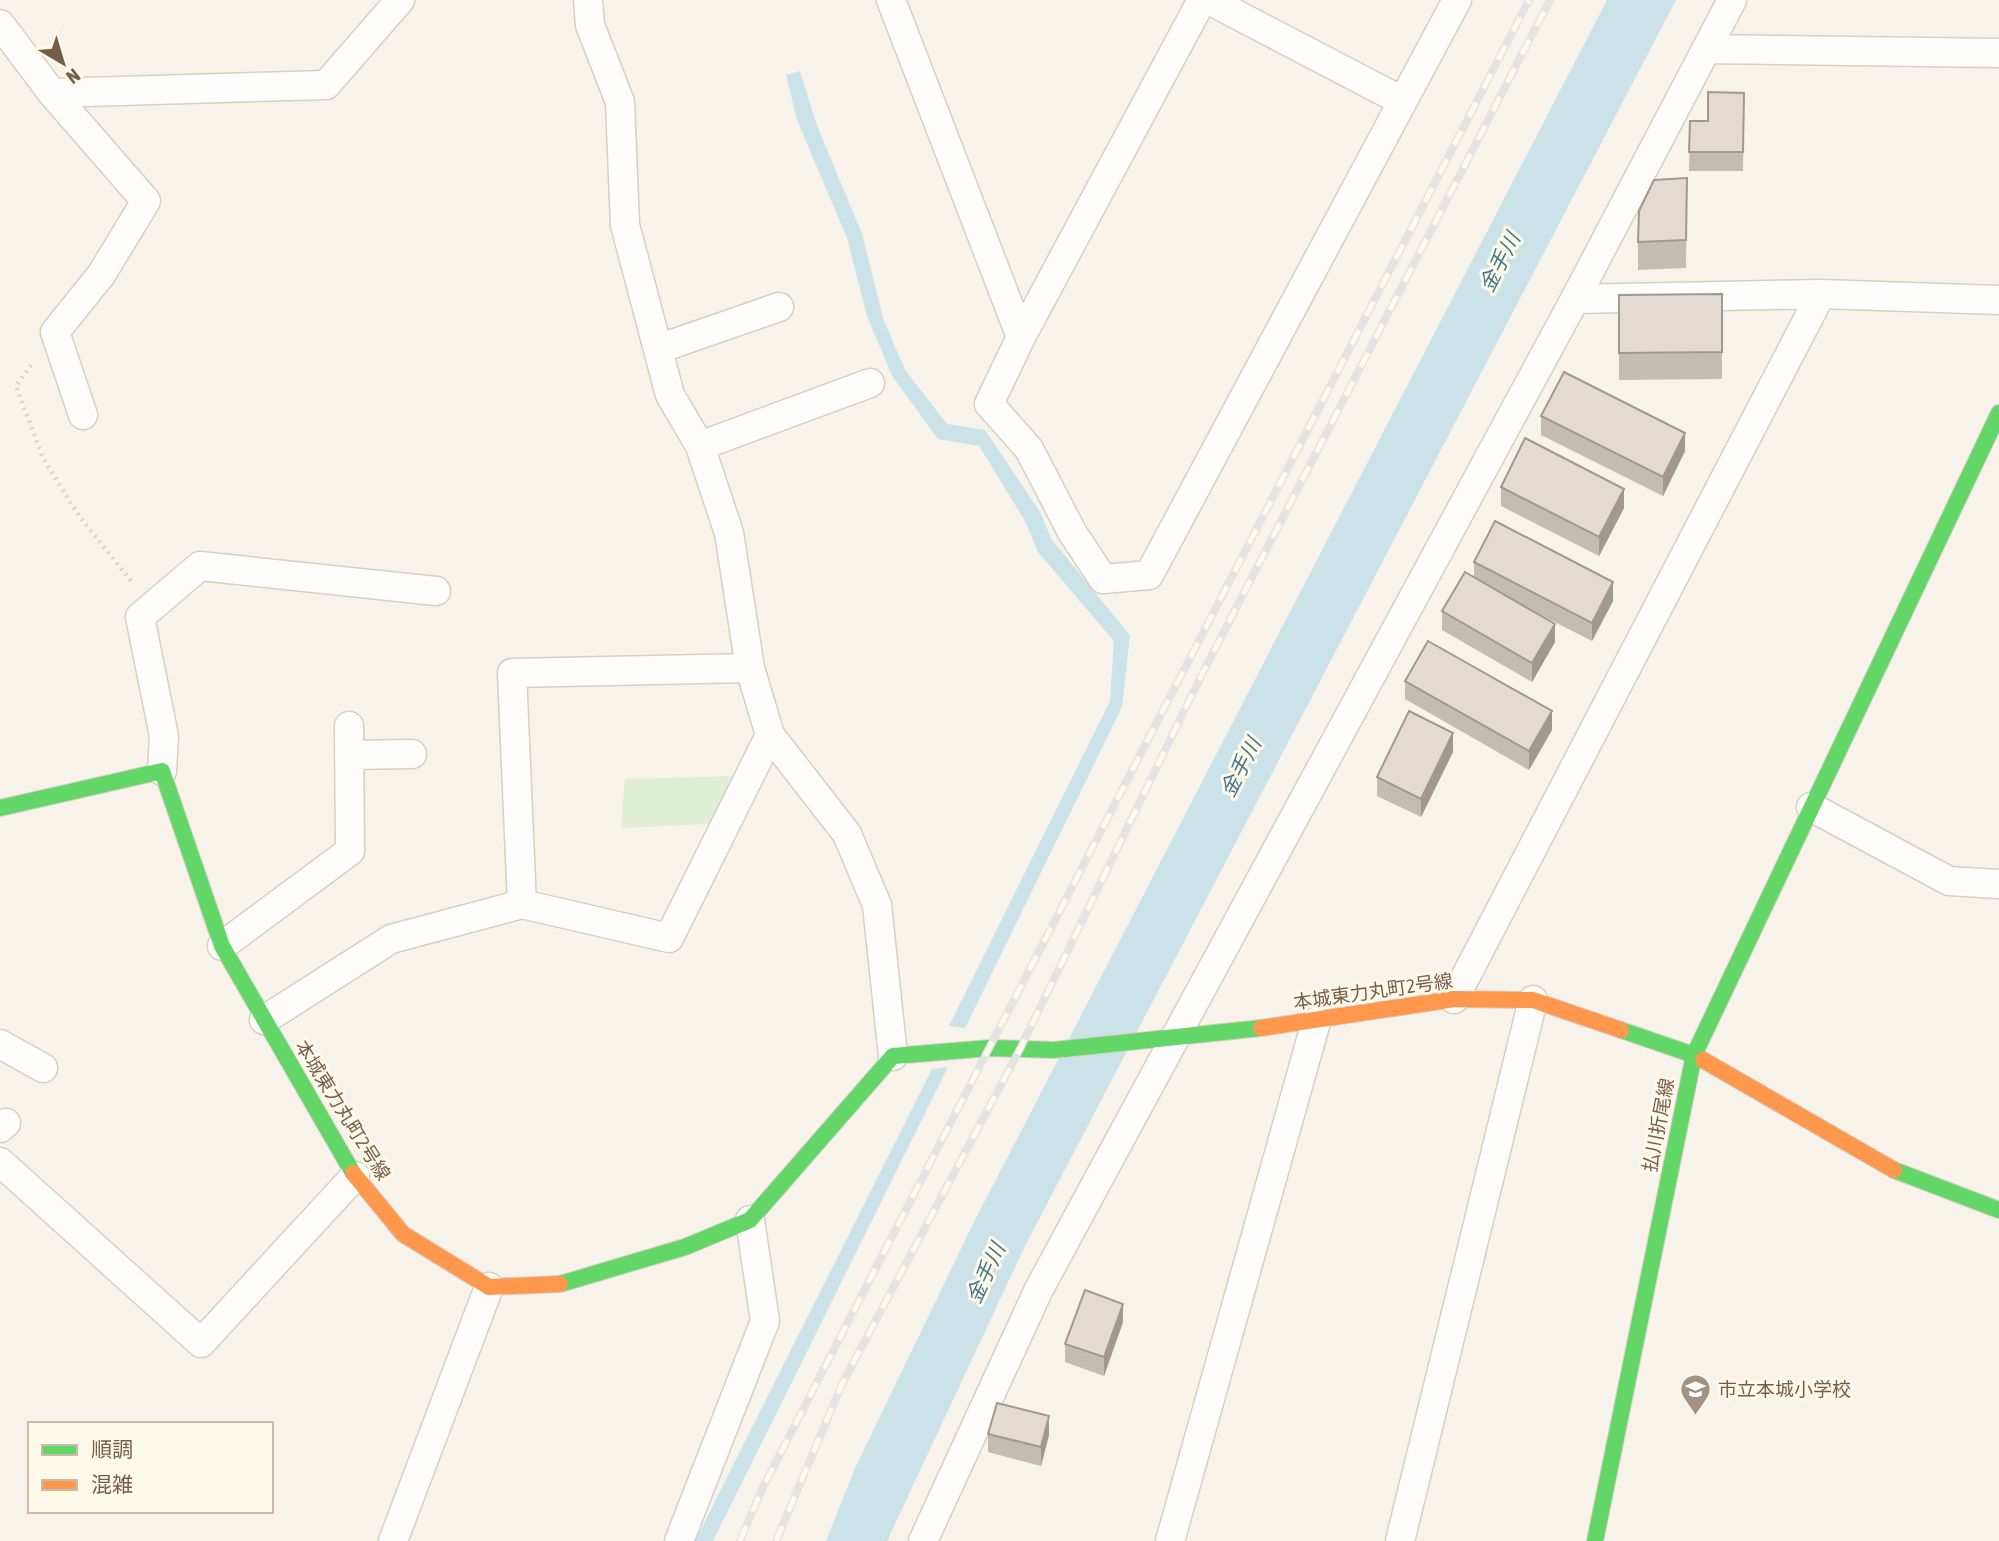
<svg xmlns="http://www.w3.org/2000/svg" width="1999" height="1541" viewBox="0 0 1999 1541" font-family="'Asap Condensed','Noto Sans JP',sans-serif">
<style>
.green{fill:#e0efd4}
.water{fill:#cbe2e8}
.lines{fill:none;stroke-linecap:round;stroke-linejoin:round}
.street-casing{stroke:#d6cfc6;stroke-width:31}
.fast-casing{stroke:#d6cfc6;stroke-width:18}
.slow-casing{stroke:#d6cfc6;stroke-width:18}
.path{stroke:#dad3cd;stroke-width:4.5;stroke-dasharray:2 5;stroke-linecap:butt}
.street{stroke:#fefdfc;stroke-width:28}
.fast{stroke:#63d668;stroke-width:16}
.slow{stroke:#ff974d;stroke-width:16}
.rail-casing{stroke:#e5e2e4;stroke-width:8}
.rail{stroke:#fff9ea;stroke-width:5;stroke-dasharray:16;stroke-linecap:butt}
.wall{fill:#c3bcb4}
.shaded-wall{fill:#9f9992}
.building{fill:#e3dbd1;stroke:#9f9992;stroke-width:2}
.labels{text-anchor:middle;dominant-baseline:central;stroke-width:6;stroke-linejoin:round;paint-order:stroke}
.street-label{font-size:19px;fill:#765d49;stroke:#fff9ea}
.poi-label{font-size:19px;fill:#765d49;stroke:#fff9ea;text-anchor:start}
.water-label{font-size:21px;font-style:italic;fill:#41778a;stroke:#fff9ea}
</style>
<rect width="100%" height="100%" fill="#f7f3ea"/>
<!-- green -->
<path class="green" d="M 732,776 L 712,824 L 621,828 L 625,779 Z"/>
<!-- water -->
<path class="water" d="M 1607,0 L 1676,0 L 1025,1246 L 887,1541 L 826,1541 L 855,1468 L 974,1222 Z
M 800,71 L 816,123 L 862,234 L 883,318 L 905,370 L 947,424 L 985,430 L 1040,512 L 1052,540 L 1130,635 L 1122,707 L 965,1028 L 949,1026 L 1110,701 L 1114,641 L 1038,552 L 1025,521 L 979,446 L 938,439 L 892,376 L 867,316 L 847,238 L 797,120 L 786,75 Z
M 948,1067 L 713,1541 L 695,1541 L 932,1069 Z"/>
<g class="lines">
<defs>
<path id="street" d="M 588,0 L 590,25 L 620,102 L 625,225 L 670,395 L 700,446 L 729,533 L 750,668 L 770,735 L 847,834 L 877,905 L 893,1056
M 891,0 L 1021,337
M 1202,0 L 1021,337 L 989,404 L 1029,449 L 1072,532 L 1103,579 L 1149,575 L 1457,0
M 1209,0 L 1402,101
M 0,24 L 52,93 L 326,85 L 400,0
M 1708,49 L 1999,53
M 52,93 L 146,201 L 101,275 L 55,332 L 83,415
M 1575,299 L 1821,294 L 1999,300
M 658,349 L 779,307
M 700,446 L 870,383
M 750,668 L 512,673 L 522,904 L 669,938 L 770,735
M 349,755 L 412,754
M 162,771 L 164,736 L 140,617 L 200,566 L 436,591
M 1811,807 L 1949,881 L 1999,884
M 222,946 L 350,851 L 349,726
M 1454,999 L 1821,294
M 264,1020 L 391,939 L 522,904
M 0,1044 L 43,1068
M 0,1128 L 6,1123
M 0,1162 L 201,1343 L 355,1176
M 393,1541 L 489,1287
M 679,1541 L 765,1321 L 750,1220
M 923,1541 L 1039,1289 L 1575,299 L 1732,0
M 1170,1541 L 1316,1022
M 1400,1541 L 1533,1000"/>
<path id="fast" d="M 0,808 L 162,771 L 222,946 L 353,1173
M 1621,1030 L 1694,1055 L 1999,413
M 1894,1170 L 1999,1210
M 560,1284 L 685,1247 L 750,1220 L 893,1056 L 990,1048 L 1054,1050 L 1261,1028
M 1595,1541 L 1694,1055 L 1703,1060"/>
<path id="slow" d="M 1261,1028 L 1454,999 L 1533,1000 L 1621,1030
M 1703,1060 L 1894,1170
M 353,1173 L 403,1234 L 489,1287 L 560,1284"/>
</defs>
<!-- street casing -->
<use href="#street" class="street-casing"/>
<!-- fast casing -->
<use href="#fast" class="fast-casing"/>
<!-- slow casing -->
<use href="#slow" class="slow-casing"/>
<!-- path -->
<path class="path" d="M 31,365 L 16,386 L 43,458 L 79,516 L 132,582"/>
<!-- street -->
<use href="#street" class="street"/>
<!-- fast -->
<use href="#fast" class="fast"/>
<!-- slow -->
<use href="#slow" class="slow"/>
<defs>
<path id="rail" d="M 740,1541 L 762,1489 L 1529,0
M 776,1541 L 842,1384 L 1020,1049 L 1201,676 L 1550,0"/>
</defs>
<!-- rail casing -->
<use href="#rail" class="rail-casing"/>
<!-- rail -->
<use href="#rail" class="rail"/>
</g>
<!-- wall -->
<path class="wall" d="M 1744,93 L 1743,171 L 1689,171 L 1690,121 L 1708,121 Z
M 1687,178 L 1686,268 L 1638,270 L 1638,242 Z
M 1722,294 L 1722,379 L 1619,380 L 1619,295 Z
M 1541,416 L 1685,451 L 1663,496 L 1541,435 Z
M 1501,487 L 1624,508 L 1599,556 L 1501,506 Z
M 1474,562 L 1613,601 L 1592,641 L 1527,608 L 1555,642 L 1532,682 L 1442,630 L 1442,611 L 1474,578 Z
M 1405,681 L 1552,730 L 1529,770 L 1405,699 Z
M 1453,752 L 1421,817 L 1377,796 L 1377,777 Z
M 1123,1322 L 1104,1376 L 1065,1362 L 1065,1344 Z
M 988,1434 L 1049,1435 L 1041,1466 L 988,1452 Z"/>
<!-- shaded-wall -->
<path class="shaded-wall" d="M 1685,433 L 1685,451 L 1663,496 L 1663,477 Z
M 1624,489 L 1624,508 L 1599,556 L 1599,537 Z
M 1613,582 L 1613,601 L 1592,641 L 1592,623 Z
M 1555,624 L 1555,642 L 1532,682 L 1532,663 Z
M 1552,711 L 1552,730 L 1529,770 L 1529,751 Z
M 1453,733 L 1453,752 L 1421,817 L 1421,799 Z
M 1123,1304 L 1123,1322 L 1104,1376 L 1104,1357 Z
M 1049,1416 L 1049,1435 L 1041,1466 L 1041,1447 Z"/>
<!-- building -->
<path class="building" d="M 1708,92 L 1744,93 L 1743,152 L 1689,152 L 1690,121 L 1708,121 Z
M 1687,178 L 1686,240 L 1638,242 L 1639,211 L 1654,180 Z
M 1722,294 L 1722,352 L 1619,353 L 1619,295 Z
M 1564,372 L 1685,433 L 1663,477 L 1541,416 Z
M 1525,438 L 1624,489 L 1599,537 L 1501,487 Z
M 1495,521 L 1613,582 L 1592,623 L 1474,562 Z
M 1465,572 L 1555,624 L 1532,663 L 1442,611 Z
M 1428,641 L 1552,711 L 1529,751 L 1405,681 Z
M 1409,711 L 1453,733 L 1421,799 L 1377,777 Z
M 1085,1290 L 1123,1304 L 1104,1357 L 1065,1344 Z
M 997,1403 L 1049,1416 L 1041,1447 L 988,1434 Z"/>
<!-- icons -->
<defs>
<symbol id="school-pin" viewBox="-11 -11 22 30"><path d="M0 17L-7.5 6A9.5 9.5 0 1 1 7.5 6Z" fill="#a39281" stroke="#fff9ea"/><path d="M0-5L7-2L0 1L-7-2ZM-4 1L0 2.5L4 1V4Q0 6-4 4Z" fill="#fff"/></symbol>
</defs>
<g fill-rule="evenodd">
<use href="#school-pin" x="1678" y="1372" width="35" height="47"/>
</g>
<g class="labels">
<!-- street labels -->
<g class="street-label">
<text transform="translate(1373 991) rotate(-8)">本城東力丸町2号線</text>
<text transform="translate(343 1110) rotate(58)">本城東力丸町2号線</text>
<text transform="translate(1658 1125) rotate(-79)">払川折尾線</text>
</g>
<!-- poi labels -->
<g class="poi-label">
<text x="1718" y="1389">市立本城小学校</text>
</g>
<!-- water labels -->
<g class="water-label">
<text transform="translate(1499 262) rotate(-63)">金手川</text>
<text transform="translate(1240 767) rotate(-63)">金手川</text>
<text transform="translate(985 1273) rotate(-65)">金手川</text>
</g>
</g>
<!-- legend -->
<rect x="28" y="1422" width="245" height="91" fill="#fff9ea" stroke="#c8bbaa" stroke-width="2"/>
<rect x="42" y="1445" width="35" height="10" fill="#63d668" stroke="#c8bbaa" stroke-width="2"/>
<text x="91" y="1457" font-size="21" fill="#765d49">順調</text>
<rect x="42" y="1480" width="35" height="10" fill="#ff974d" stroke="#c8bbaa" stroke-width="2"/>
<text x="91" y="1492" font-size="21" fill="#765d49">混雑</text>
<!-- north arrow -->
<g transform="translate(63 63) rotate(142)" stroke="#fff9ea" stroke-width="5" paint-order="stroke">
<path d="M0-5L12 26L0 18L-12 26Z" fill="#765d49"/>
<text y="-10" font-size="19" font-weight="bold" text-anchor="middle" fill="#765d49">N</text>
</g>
</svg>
